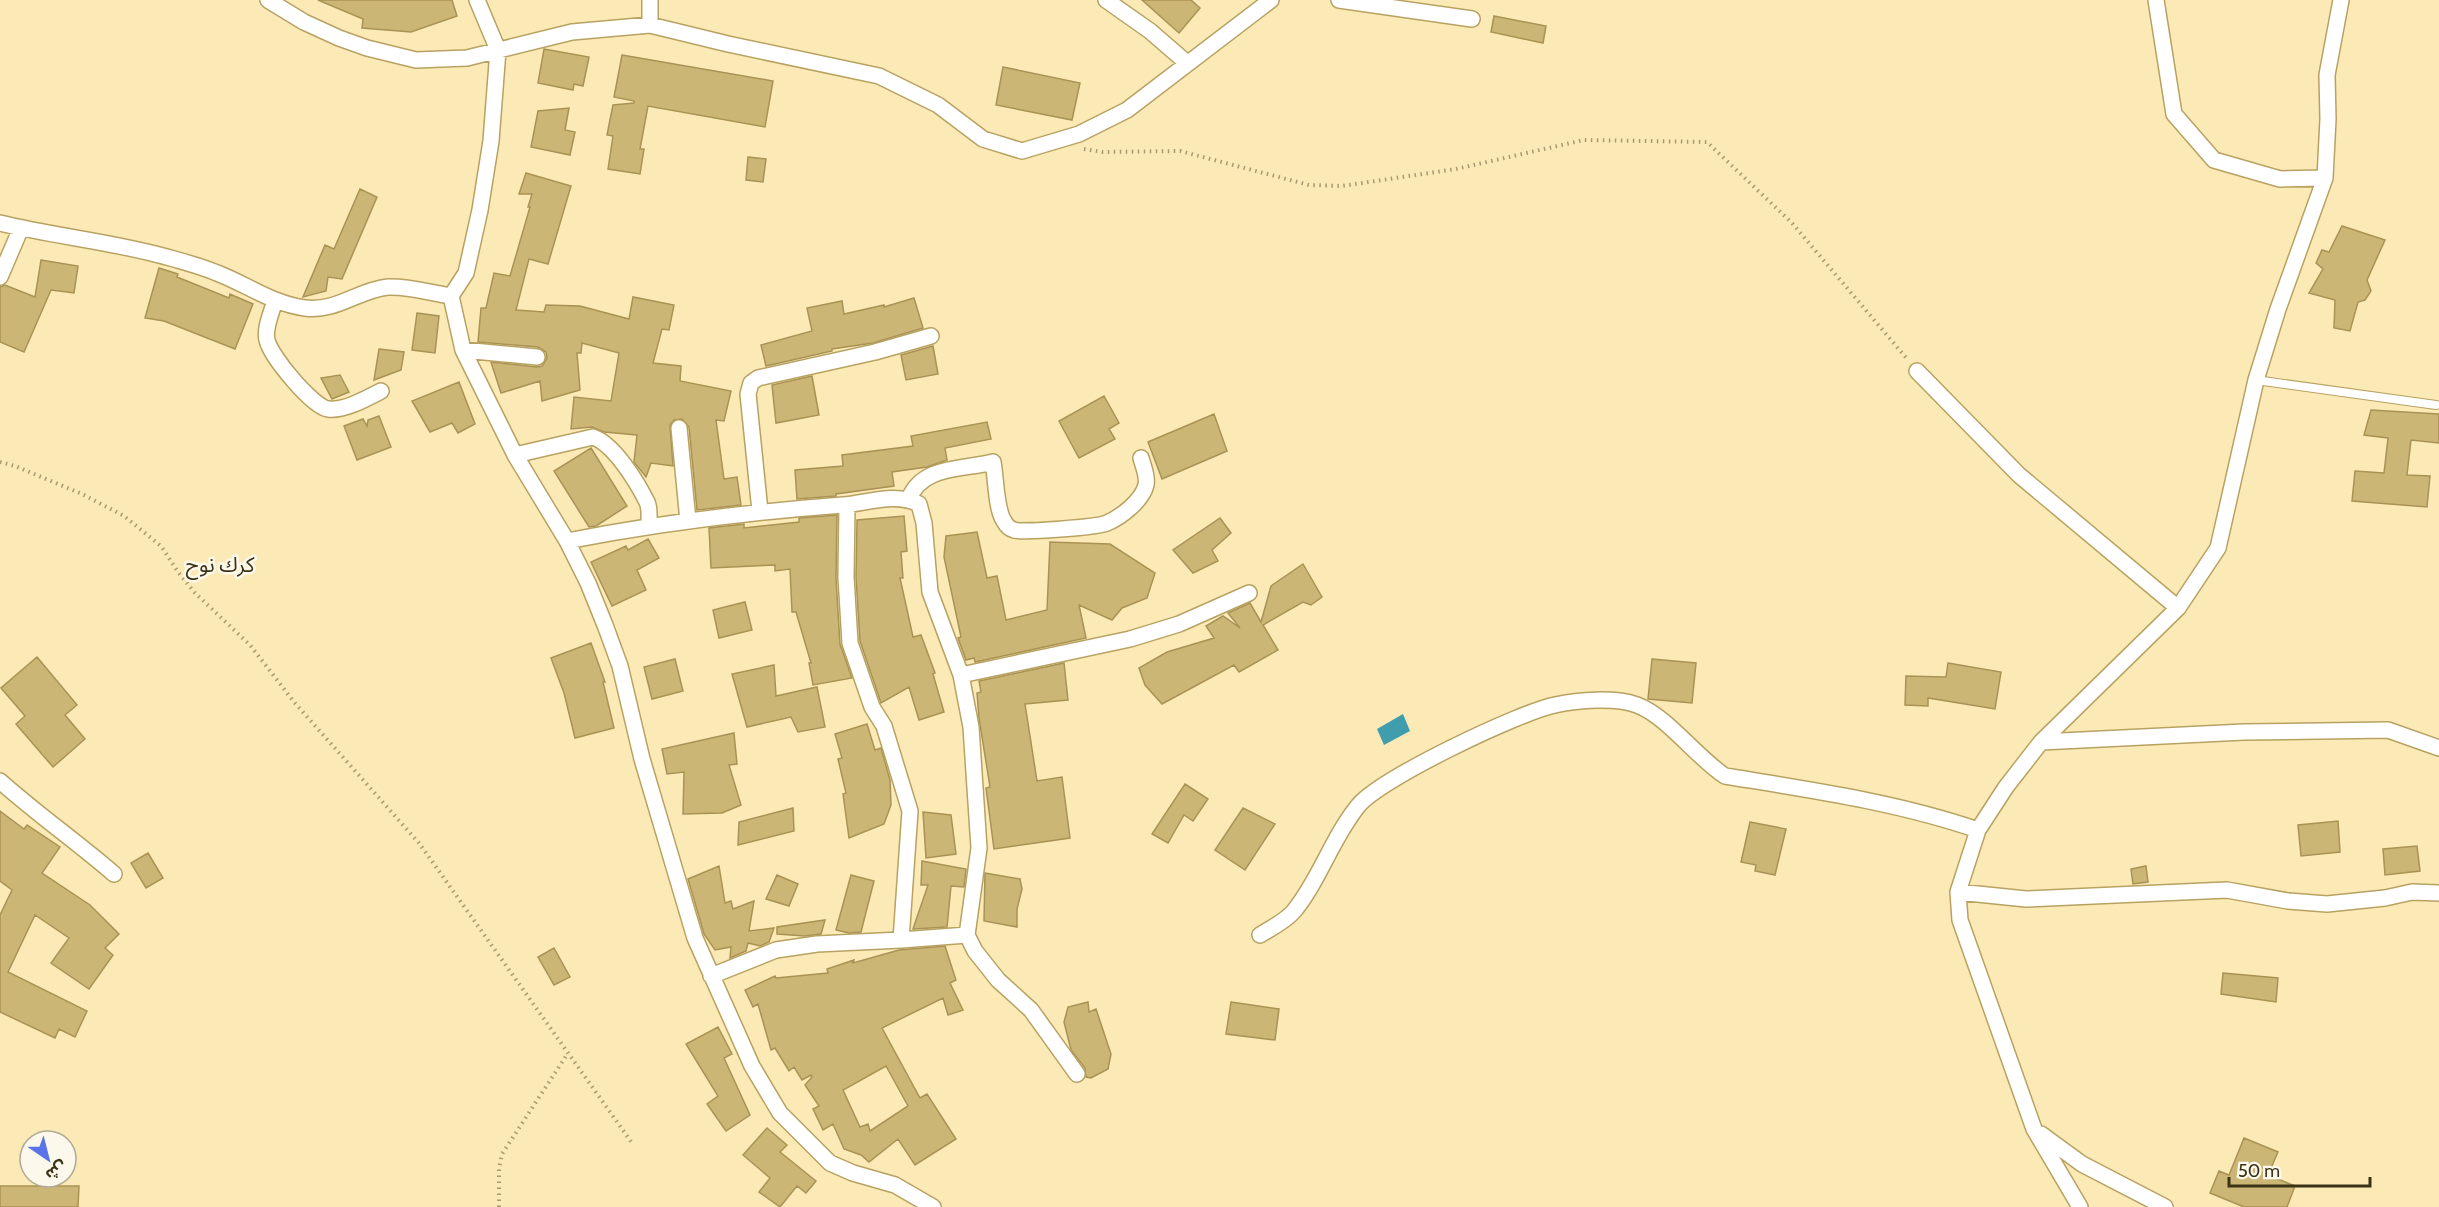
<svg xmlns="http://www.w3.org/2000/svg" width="2439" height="1207" viewBox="0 0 2439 1207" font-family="Cabin,'Noto Sans Arabic',sans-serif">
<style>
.water{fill:#3f9dae}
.building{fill:#ccb676;stroke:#a99354;stroke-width:1.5;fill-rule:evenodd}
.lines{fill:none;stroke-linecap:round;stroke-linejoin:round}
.service-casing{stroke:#b8a262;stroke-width:10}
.minor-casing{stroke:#b8a262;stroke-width:18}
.path{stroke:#a79970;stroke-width:4;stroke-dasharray:1.5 4.5;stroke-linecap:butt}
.service{stroke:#fff;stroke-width:8}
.minor{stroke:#fff;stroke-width:15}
.labels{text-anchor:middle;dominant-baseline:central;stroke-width:5;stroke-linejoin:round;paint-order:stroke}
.quarter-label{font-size:21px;fill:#3b3217;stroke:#fcf8eb}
</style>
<rect width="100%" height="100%" fill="#fceab6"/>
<!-- water -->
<path class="water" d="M 1403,714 L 1410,731 L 1384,745 L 1377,729 Z"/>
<!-- building -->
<path class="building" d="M 318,0 L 452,0 L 457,16 L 411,32 L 362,28 L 363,19 Z
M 1142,0 L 1191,0 L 1200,8 L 1179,33 Z
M 1494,16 L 1546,26 L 1543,43 L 1491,32 Z
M 544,49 L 589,57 L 583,86 L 574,84 L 573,90 L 538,83 Z
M 622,55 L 773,81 L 765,127 L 648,106 L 640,149 L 644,149 L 640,174 L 608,169 L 613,136 L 607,135 L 613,105 L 634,103 L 634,101 L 614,97 Z
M 1003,67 L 1080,83 L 1072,120 L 996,105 Z
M 569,108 L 565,130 L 575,132 L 570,155 L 531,147 L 538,111 Z
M 748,157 L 766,159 L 763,182 L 746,180 Z
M 526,173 L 571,186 L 548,264 L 529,259 L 516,310 L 544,312 L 546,305 L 580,306 L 629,319 L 633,297 L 674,305 L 669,330 L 662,329 L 653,363 L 681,366 L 680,381 L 731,391 L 724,421 L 716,420 L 724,479 L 737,477 L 741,505 L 697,510 L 689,427 L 682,419 L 674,420 L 670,425 L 673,466 L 651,463 L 646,477 L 634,462 L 637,435 L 604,432 L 592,427 L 571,429 L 574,397 L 611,401 L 619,353 L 582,343 L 581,353 L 577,353 L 580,390 L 542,401 L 540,381 L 501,393 L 491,362 L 537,367 L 542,366 L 547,358 L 546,352 L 538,347 L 478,342 L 481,308 L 486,308 L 494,273 L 510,276 L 530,207 L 528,207 L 532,194 L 519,194 Z
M 360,189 L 377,197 L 342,279 L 328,277 L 326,291 L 303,297 L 325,245 L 334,249 Z
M 2342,226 L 2385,240 L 2367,280 L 2371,291 L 2365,300 L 2358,302 L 2350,331 L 2334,328 L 2335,300 L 2309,293 L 2323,269 L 2316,263 L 2322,250 L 2329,252 Z
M 41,260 L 78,266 L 74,293 L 51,290 L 24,352 L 0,342 L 0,287 L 5,285 L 35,297 Z
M 159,268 L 178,274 L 177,277 L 229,298 L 230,294 L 253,304 L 235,349 L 164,321 L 145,318 Z
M 914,298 L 923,328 L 873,343 L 832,349 L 832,351 L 766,366 L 761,345 L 812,331 L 807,308 L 842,301 L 844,314 L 884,305 L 884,307 Z
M 417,313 L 439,316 L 435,353 L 412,350 Z
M 933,346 L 938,374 L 906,380 L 901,355 Z
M 379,349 L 404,352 L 401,370 L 374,380 Z
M 340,375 L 349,392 L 332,399 L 321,378 Z
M 812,376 L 819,415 L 776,423 L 772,385 Z
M 459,382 L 475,424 L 458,433 L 452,423 L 430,432 L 412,401 Z
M 1104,396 L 1119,423 L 1109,429 L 1115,439 L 1079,458 L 1059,421 Z
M 2371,410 L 2439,414 L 2439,443 L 2411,440 L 2407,475 L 2430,476 L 2427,507 L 2352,501 L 2355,471 L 2384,473 L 2388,438 L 2364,435 Z
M 1214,414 L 1227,451 L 1162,479 L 1148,442 Z
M 379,416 L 391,447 L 357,460 L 344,426 L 363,419 L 367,426 L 368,420 Z
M 987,422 L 991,439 L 945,448 L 947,460 L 927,467 L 892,472 L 894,486 L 836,494 L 836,496 L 797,499 L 795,470 L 843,466 L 842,455 L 913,446 L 911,436 Z
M 591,448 L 627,506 L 596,526 L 589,527 L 554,471 Z
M 837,515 L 836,578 L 840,644 L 852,678 L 813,685 L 809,663 L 811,663 L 796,612 L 792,612 L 790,569 L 775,571 L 775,565 L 711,568 L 709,528 L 744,524 L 744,528 L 799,522 L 799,518 Z
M 904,516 L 907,551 L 901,552 L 903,578 L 900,578 L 913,637 L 921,635 L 935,673 L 933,674 L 944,712 L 919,720 L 909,687 L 881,703 L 860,641 L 856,577 L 857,520 Z
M 1220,518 L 1231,533 L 1212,550 L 1218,561 L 1193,573 L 1173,550 Z
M 977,532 L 987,578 L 997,576 L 1006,620 L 1047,610 L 1050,542 L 1110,544 L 1155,573 L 1147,598 L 1122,608 L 1112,620 L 1079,605 L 1086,638 L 975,662 L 974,658 L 966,660 L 958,638 L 961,637 L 944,557 L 946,536 Z
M 648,539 L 659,558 L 637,570 L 646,590 L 612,606 L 591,562 L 626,546 L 628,550 Z
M 1303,564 L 1322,597 L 1311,605 L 1303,602 L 1263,625 L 1278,650 L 1239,672 L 1234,665 L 1162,704 L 1145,685 L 1139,668 L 1167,652 L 1214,638 L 1206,626 L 1223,616 L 1240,628 L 1228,613 L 1250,603 L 1261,622 L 1271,586 Z
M 745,602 L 752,630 L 719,638 L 713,610 Z
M 591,643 L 605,682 L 603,682 L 614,728 L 575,738 L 564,693 L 551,658 Z
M 37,657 L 77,705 L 65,715 L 85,739 L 53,767 L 16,724 L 25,716 L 1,688 Z
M 675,659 L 683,691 L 652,699 L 644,667 Z
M 1652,659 L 1696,663 L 1692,703 L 1648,699 Z
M 1064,663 L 1068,700 L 1025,704 L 1037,781 L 1062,777 L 1070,838 L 994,849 L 986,788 L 990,787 L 979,718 L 977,693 L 981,692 L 979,681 Z
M 1948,663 L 2001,672 L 1995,709 L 1928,698 L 1928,706 L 1905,705 L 1906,676 L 1946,677 Z
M 774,665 L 776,696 L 817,687 L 825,727 L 798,732 L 791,717 L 747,727 L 732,674 Z
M 867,724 L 875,750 L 881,748 L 890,780 L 891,805 L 884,824 L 849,838 L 843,794 L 846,793 L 838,759 L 842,758 L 835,734 Z
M 734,733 L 737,764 L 729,765 L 741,805 L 722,813 L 683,814 L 684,772 L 667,774 L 662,749 Z
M 1185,784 L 1208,799 L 1193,821 L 1184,815 L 1168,843 L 1152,834 Z
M 793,808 L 794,831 L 738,845 L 739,822 Z
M 1243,808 L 1275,824 L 1245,870 L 1215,850 Z
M 0,811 L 24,829 L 27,825 L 60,847 L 42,873 L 90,905 L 119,934 L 105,948 L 113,955 L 89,989 L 51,963 L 69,938 L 35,915 L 8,972 L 87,1011 L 75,1037 L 59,1029 L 55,1038 L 0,1012 L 0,915 L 12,890 L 0,881 Z
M 923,812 L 951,815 L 956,854 L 926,858 Z
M 2338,821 L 2340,852 L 2301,856 L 2298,825 Z
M 1750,822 L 1786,829 L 1775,875 L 1755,871 L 1756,865 L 1741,862 Z
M 2417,846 L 2420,871 L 2385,875 L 2383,849 Z
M 148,853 L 163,878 L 146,888 L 131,863 Z
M 922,861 L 966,869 L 964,887 L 951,886 L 947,927 L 913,929 L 928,885 L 921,885 Z
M 719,866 L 725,903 L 731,901 L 733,909 L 754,901 L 749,931 L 774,928 L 769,942 L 760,946 L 748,943 L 746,951 L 730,958 L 731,947 L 715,950 L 704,934 L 688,879 Z
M 2146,866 L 2148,882 L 2133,884 L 2131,869 Z
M 985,873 L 1020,879 L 1022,889 L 1017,909 L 1017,927 L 984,921 Z
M 777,875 L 798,884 L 789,906 L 766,899 Z
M 851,875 L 874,881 L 861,932 L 849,933 L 836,930 Z
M 825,920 L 821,934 L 805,936 L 777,934 L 777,927 Z
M 945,946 L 956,980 L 950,983 L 963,1010 L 948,1015 L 943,998 L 882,1028 L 920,1098 L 927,1094 L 956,1139 L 915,1165 L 898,1139 L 869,1162 L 861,1155 L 844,1149 L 833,1124 L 823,1130 L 813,1109 L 819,1106 L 805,1085 L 812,1077 L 811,1075 L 802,1080 L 794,1067 L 789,1071 L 775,1048 L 771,1050 L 758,1004 L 753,1007 L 745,990 L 775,976 L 776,978 L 828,973 L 827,969 L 854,960 L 853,963 L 899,950 ZM 886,1066 L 908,1106 L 870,1131 L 868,1124 L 860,1127 L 843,1090 Z
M 554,948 L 570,977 L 554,985 L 538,957 Z
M 2223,973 L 2278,978 L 2276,1002 L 2221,994 Z
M 1088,1002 L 1089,1012 L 1096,1009 L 1111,1054 L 1108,1069 L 1091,1078 L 1086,1077 L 1085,1068 L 1071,1050 L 1064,1022 L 1068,1007 Z
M 1231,1002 L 1279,1009 L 1275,1040 L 1226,1034 Z
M 718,1027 L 732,1054 L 724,1058 L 750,1115 L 726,1131 L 707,1104 L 718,1096 L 686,1044 Z
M 767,1128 L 787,1145 L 780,1152 L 816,1181 L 806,1193 L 797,1186 L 780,1207 L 759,1192 L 770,1178 L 743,1155 Z
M 2244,1138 L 2278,1152 L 2268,1175 L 2295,1186 L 2287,1207 L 2244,1207 L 2210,1193 L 2219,1171 L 2229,1175 Z
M 0,1186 L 79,1186 L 78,1207 L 0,1207 Z"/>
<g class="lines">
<defs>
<path id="service" d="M 2256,380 L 2436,405"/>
<path id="minor" d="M 268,0 L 304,22 L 339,38 L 367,48 L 416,60 L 467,58 L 572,32 L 650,25 L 728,44 L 879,76 L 938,105 L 983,139 L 1022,151 L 1079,134 L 1127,110 L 1271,0
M 477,0 L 498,50 L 491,141 L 480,210 L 466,273 L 451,296 L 463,350 L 515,455 L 567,541 L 588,583 L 605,625 L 620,666 L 642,759 L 695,938 L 752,1066 L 780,1113 L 830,1163 L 853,1173 L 895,1185 L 933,1207
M 650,0 L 650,25
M 1106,0 L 1150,31 L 1187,63
M 1339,0 L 1472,19
M 2156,0 L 2174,114 L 2214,160 L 2280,179 L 2325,178
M 0,223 C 57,237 117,242 174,259 C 188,263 203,267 217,273 C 246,284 273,304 305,308 C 337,312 358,290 388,287 C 409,286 430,293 451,296
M 0,277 L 21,228
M 275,300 C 272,312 264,328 267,340 C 271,357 312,406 328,409 C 345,411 367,398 381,391
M 463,350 L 537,357
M 1917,371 L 2019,475 L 2178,608
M 679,428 L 688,521
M 515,455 L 593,437 C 614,444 637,482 647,502 C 650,508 649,518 649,525
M 909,499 C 922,465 963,470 993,462 C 996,478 996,510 1004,521 C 1006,525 1010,529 1014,530 C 1021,533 1099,527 1107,523 C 1121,517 1142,501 1146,485 C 1148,476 1143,466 1141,458
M 847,505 L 846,577 L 850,643 L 872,707 L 884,726 L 910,811 L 901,940 L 967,935
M 760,511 L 748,394 L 751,383 L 758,378 L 875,352 L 931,336
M 567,541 C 659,523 749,512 843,505 C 867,503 896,492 919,504 L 924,523 L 930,592 L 961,675 L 971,727 L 979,848 L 967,935 L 975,951 L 998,980 L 1031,1010 L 1077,1074
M 961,675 L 1130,639 L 1179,624 L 1249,593
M 2041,742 L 2244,732 L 2388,730 L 2439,748
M 0,781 C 37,814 77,842 114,874
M 1958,892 L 2026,899 L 2227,890 L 2288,901 L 2327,904 L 2385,898 L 2412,892 L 2439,893
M 1260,935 C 1271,928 1286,921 1294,911 C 1320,879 1332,838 1358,806 C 1379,779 1520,712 1555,705 C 1578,700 1615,697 1637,705 C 1667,716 1697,758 1725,776 C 1811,790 1896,802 1978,830
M 711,976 L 776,950 L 817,944 L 901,940
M 2041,1134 L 2082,1164 L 2165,1207
M 2080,1207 L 2034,1129 L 1960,920 L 1958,892 L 1978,830 L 2006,787 L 2041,742 L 2178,608 L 2218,548 L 2256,380 L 2278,309 L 2325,178 L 2328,119 L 2327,75 L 2341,0"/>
</defs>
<!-- service casing -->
<use href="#service" class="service-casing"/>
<!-- minor casing -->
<use href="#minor" class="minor-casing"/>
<!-- path -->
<path class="path" d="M 1084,149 L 1103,152 L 1180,151 L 1309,185 L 1342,186 L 1456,169 L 1584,140 L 1707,142 L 1792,223 L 1908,360
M 0,462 L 15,466 L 82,494 L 124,516 L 161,546 L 178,572 L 195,593 L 250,645 L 294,702 L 419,843 L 632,1143
M 499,1207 L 499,1168 L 502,1154 L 568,1053"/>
<!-- service -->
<use href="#service" class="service"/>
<!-- minor -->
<use href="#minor" class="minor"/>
</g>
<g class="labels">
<!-- quarter labels -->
<g class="quarter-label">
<text x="220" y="564">كرك نوح</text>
</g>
</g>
<!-- north arrow -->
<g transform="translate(48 1159) rotate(145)"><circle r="28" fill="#fcf8eb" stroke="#afa996" stroke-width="1.5"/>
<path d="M0-4.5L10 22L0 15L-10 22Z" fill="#5a73e9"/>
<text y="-9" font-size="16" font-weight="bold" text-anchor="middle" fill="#3b3217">ش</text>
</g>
<!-- scale -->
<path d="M2229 1177v9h141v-9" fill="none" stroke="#3b3217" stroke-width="3"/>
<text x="2238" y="1177" font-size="18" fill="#3b3217" stroke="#fcf8eb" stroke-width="4.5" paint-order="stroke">50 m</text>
</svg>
